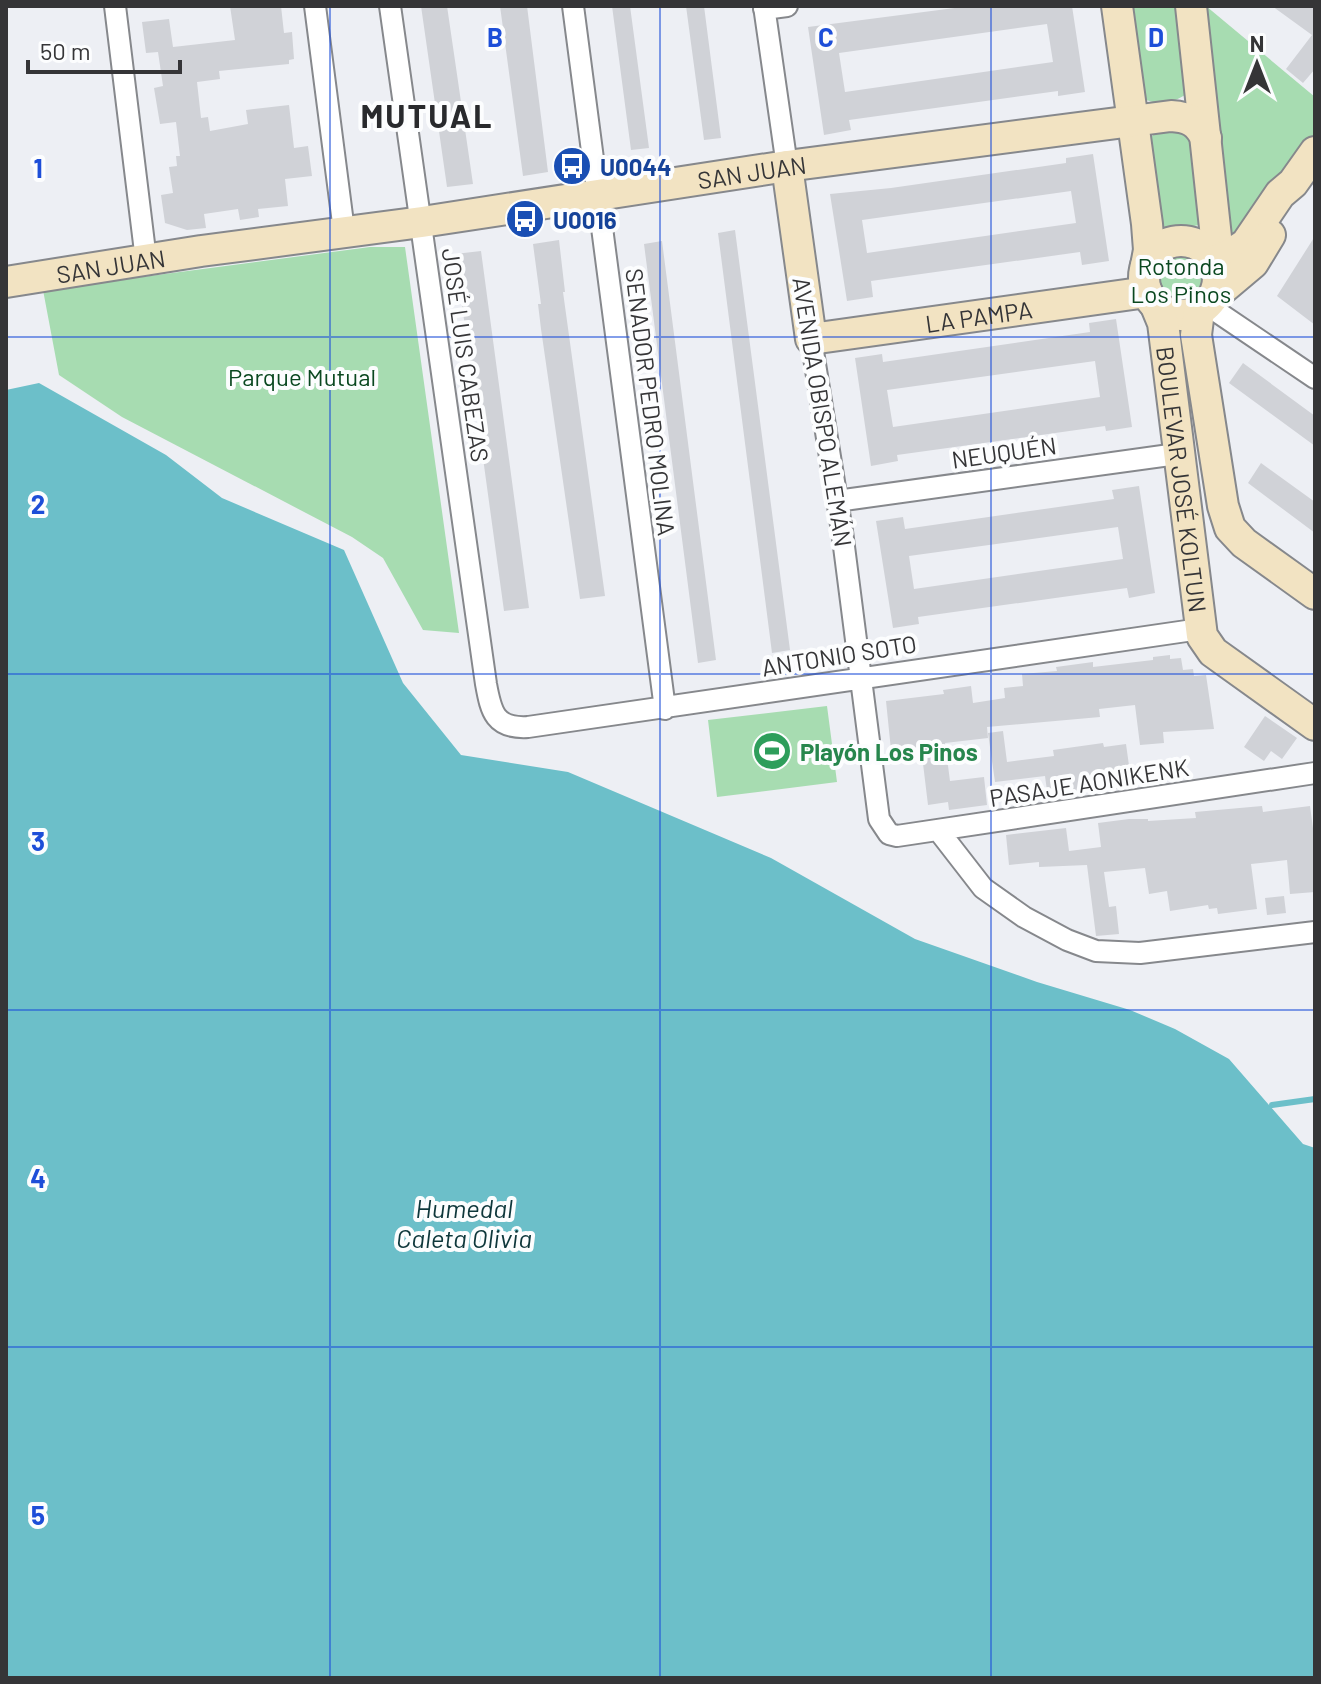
<svg xmlns="http://www.w3.org/2000/svg" width="1321" height="1684" viewBox="0 0 1321 1684" font-family="Barlow,sans-serif">
<style>
.green{fill:#a7dcb1}
.water{fill:#6cbfc9}
.lines{fill:none;stroke-linecap:round;stroke-linejoin:round}
.stream{stroke:#6cbfc9;stroke-width:6}
.building{fill:#d0d2d7;fill-rule:evenodd}
.street-casing{stroke:#86888c;stroke-width:24}
.secondary-casing{stroke:#86888c;stroke-width:34}
.street{stroke:#fff;stroke-width:20}
.secondary{stroke:#f2e3c2;stroke-width:30}
.grid{fill:none;stroke:#1d4ed8;stroke-width:2;stroke-opacity:0.55}
.labels{text-anchor:middle;dominant-baseline:central;stroke-width:8;stroke-linejoin:round;paint-order:stroke}
.transit-label{font-size:24px;font-weight:bold;fill:#164399;stroke:#fcfdfe;text-anchor:start}
.street-label{font-size:24px;fill:#353537;stroke:#fcfdfe}
.park-label{font-size:24px;fill:#0a4820;stroke:#fcfdfe}
.leisure-label{font-size:24px;font-weight:bold;fill:#27864d;stroke:#fcfdfe;text-anchor:start}
.water-label{font-size:26px;font-style:italic;fill:#0e373b;stroke:#fcfdfe}
.district-label{font-size:32px;font-weight:bold;letter-spacing:2px;fill:#292a2d;stroke:#fcfdfe}
.grid-label{font-size:26px;text-anchor:middle;font-weight:bold;fill:#1d4ed8;stroke:#fcfdfe;stroke-width:8;stroke-linejoin:round;paint-order:stroke}
</style>
<rect width="100%" height="100%" fill="#edeff4"/>
<!-- green -->
<path class="green" d="M 1130,6 L 1179,6 L 1188,93 C 1172,104 1159,106 1142,98 Z
M 1206,6 L 1315,97 L 1315,152 L 1218,284 Z
M 1160,130 L 1182,130 L 1193,137 L 1204,224 L 1159,233 L 1148,139 Z
M 370,247 L 405,247 L 459,633 L 423,630 L 383,558 L 352,537 L 122,417 L 59,375 L 43,290 Z
M1155 279a26 26 0 1 1 52 0a26 26 0 1 1-52 0Z
M 827,706 L 837,782 L 717,797 L 708,720 Z"/>
<!-- water -->
<path class="water" d="M 39,383 L 166,455 L 222,498 L 344,550 L 403,683 L 461,755 L 568,772 L 771,858 L 915,939 L 1037,982 L 1130,1010 L 1175,1029 L 1229,1059 L 1303,1144 L 1315,1148 L 1315,1678 L 6,1678 L 6,390 Z"/>
<g class="lines">
<!-- stream -->
<path class="stream" d="M 1272,1105 L 1315,1099"/>
</g>
<!-- building -->
<path class="building" d="M 230,6 L 281,6 L 284,33 L 292,32 L 294,59 L 289,60 L 289,64 L 219,71 L 220,79 L 197,82 L 201,118 L 208,117 L 210,131 L 248,124 L 246,110 L 289,105 L 294,148 L 308,146 L 312,176 L 285,179 L 288,206 L 258,209 L 259,217 L 240,220 L 238,209 L 204,214 L 206,228 L 187,230 L 165,223 L 161,195 L 173,193 L 169,167 L 177,166 L 176,156 L 180,156 L 176,122 L 160,124 L 154,88 L 163,86 L 158,52 L 146,53 L 142,22 L 169,19 L 173,47 L 235,40 Z
M 421,6 L 447,6 L 473,184 L 447,187 Z
M 500,6 L 527,6 L 548,172 L 523,176 Z
M 612,6 L 630,6 L 649,148 L 631,150 Z
M 686,6 L 704,6 L 721,138 L 704,140 Z
M 970,6 L 1072,6 L 1085,92 L 1058,96 L 1058,91 L 849,120 L 851,130 L 824,135 L 808,27 ZM 1047,24 L 1053,62 L 845,92 L 839,53 Z
M 1272,6 L 1315,6 L 1315,69 L 1303,83 L 1286,69 L 1312,35 Z
M 1093,154 L 1109,261 L 1082,265 L 1080,252 L 871,281 L 873,297 L 847,301 L 830,194 L 891,188 L 1066,163 L 1066,158 ZM 1071,191 L 1076,223 L 867,253 L 862,220 Z
M 735,230 L 790,650 L 772,653 L 718,233 Z
M 1315,236 L 1315,325 L 1277,296 Z
M 559,240 L 565,292 L 563,292 L 605,596 L 580,599 L 541,329 L 538,304 L 541,304 L 533,244 Z
M 662,241 L 716,660 L 698,663 L 644,244 Z
M 481,251 L 529,608 L 504,611 L 455,254 Z
M 1116,319 L 1132,427 L 1106,431 L 1105,426 L 897,455 L 898,461 L 871,466 L 855,358 L 882,354 L 883,362 L 1090,332 L 1089,323 ZM 1095,361 L 1100,397 L 893,427 L 887,390 Z
M 1243,363 L 1315,416 L 1315,446 L 1229,383 Z
M 1261,463 L 1315,502 L 1315,533 L 1248,483 Z
M 1139,486 L 1155,593 L 1129,598 L 1127,588 L 918,617 L 919,624 L 893,628 L 876,521 L 903,517 L 905,529 L 1114,499 L 1112,490 ZM 1118,527 L 1123,559 L 914,589 L 909,556 Z
M 1170,655 L 1170,659 L 1181,658 L 1183,670 L 1193,669 L 1194,676 L 1206,675 L 1214,729 L 1163,732 L 1164,743 L 1140,745 L 1135,705 L 1099,709 L 1100,717 L 987,727 L 988,738 L 945,743 L 950,781 L 984,777 L 987,805 L 949,810 L 948,802 L 928,805 L 921,747 L 891,750 L 886,701 L 944,694 L 943,690 L 971,686 L 973,703 L 1005,698 L 1004,688 L 1023,686 L 1022,674 L 1057,671 L 1056,667 L 1093,662 L 1093,667 L 1153,660 L 1153,657 Z
M 1265,716 L 1297,738 L 1282,759 L 1271,751 L 1264,761 L 1244,747 Z
M 1003,731 L 1007,762 L 1054,756 L 1053,750 L 1103,743 L 1104,747 L 1126,744 L 1132,787 L 1072,794 L 1071,787 L 1047,791 L 1045,776 L 995,782 L 988,733 Z
M 1262,806 L 1263,812 L 1310,806 L 1315,843 L 1315,892 L 1290,894 L 1287,860 L 1251,864 L 1257,909 L 1218,914 L 1217,908 L 1209,909 L 1208,905 L 1170,911 L 1167,891 L 1149,894 L 1145,868 L 1104,872 L 1109,907 L 1116,906 L 1119,934 L 1096,936 L 1087,865 L 1039,867 L 1039,862 L 1009,865 L 1006,835 L 1066,828 L 1069,851 L 1101,847 L 1098,823 L 1129,819 L 1148,819 L 1148,821 L 1196,818 L 1195,812 Z
M 1284,896 L 1286,913 L 1267,915 L 1265,898 Z"/>
<g class="lines">
<defs>
<path id="street" d="M 115,6 L 146,260
M 315,6 L 344,231
M 390,6 L 486,684 C 491,712 495,729 528,727 L 1200,629
M 573,6 L 665,709
M 764,6 L 787,166
M 764,9 L 787,6
M 1207,305 L 1315,378
M 811,339 L 842,531 L 879,819 L 889,834 L 897,836 L 1315,773
M 837,501 L 1177,454
M 938,830 L 983,888 L 1024,917 L 1067,940 L 1096,951 L 1140,953 L 1315,932"/>
<g id="secondary">
<path d="M 1117,6 L 1147,224 L 1149,250 L 1146,266"/>
<path d="M 1191,6 L 1216,237 L 1210,254"/>
<path id="s1" d="M 787,166 L 811,339 L 1147,292"/>
<circle cx="1181" cy="278" r="37"/>
<path d="M 1214,261 L 1228,256 L 1246,244 L 1280,194 L 1293,183 L 1315,152"/>
<path id="s2" d="M 6,282 L 201,251 L 422,222 L 787,166 L 1171,116 C 1189,117 1198,122 1206,138"/>
<path d="M 1215,295 L 1253,263 L 1270,235"/>
<path id="s3" d="M 1156,306 L 1163,323 L 1202,636 L 1213,652 L 1315,725"/>
<path d="M 1199,311 L 1196,335 L 1223,506 L 1230,528 L 1244,543 L 1315,594"/>
</g>
</defs>
<!-- street casing -->
<use href="#street" class="street-casing"/>
<!-- secondary casing -->
<use href="#secondary" class="secondary-casing"/>
<!-- street -->
<use href="#street" class="street"/>
<!-- secondary -->
<use href="#secondary" class="secondary"/>
</g>
<!-- grid -->
<path class="grid" d="M 330,6 L 330,1678M 660,6 L 660,1678M 991,6 L 991,1678M 6,337 L 1315,337M 6,674 L 1315,674M 6,1010 L 1315,1010M 6,1347 L 1315,1347"/>
<!-- icons -->
<defs>
<symbol id="bus-disc" viewBox="-11 -11 22 22"><circle r="9.5" fill="#1a4fb4" stroke="#fcfdfe"/><path d="M-5-6H5V4H4V6H2V4H-2V6H-4V4H-5ZM-3.5-4V0h7V-4ZM-3.5 1.2v1.5H-2V1.2ZM2 1.2v1.5H3.5V1.2Z" fill="#fff"/></symbol>
<symbol id="stadium-disc" viewBox="-11 -11 22 22"><circle r="9.5" fill="#2e9e5b" stroke="#fcfdfe"/><path d="M0-5a6.5 5 0 1 0 0 10a6.5 5 0 1 0 0-10ZM-3.5-1.8h7v3.6h-7Z" fill="#fff"/></symbol>
</defs>
<g fill-rule="evenodd">
<use href="#bus-disc" x="550" y="144" width="44" height="44"/>
<use href="#bus-disc" x="503" y="197" width="44" height="44"/>
<use href="#stadium-disc" x="750" y="729" width="44" height="44"/>
</g>
<g class="labels">
<!-- transit labels -->
<g class="transit-label">
<text x="600" y="166">U0044</text>
<text x="553" y="219">U0016</text>
</g>
<!-- street labels -->
<g class="street-label">
<text stroke="none"><textPath href="#s2" startOffset="754">SAN JUAN</textPath></text>
<text stroke="none"><textPath href="#s2" startOffset="106">SAN JUAN</textPath></text>
<text stroke="none"><textPath href="#s1" startOffset="344">LA PAMPA</textPath></text>
<text transform="translate(466 355) rotate(82)">JOSÉ LUIS CABEZAS</text>
<text transform="translate(651 402) rotate(83)">SENADOR PEDRO MOLINA</text>
<text transform="translate(823 412) rotate(81)">AVENIDA OBISPO ALEMÁN</text>
<text transform="translate(1004 452) rotate(-8)">NEUQUÉN</text>
<text stroke="none"><textPath href="#s3" startOffset="176">BOULEVAR JOSÉ KOLTUN</textPath></text>
<text transform="translate(839 655) rotate(-9)">ANTONIO SOTO</text>
<text transform="translate(1089 782) rotate(-9)">PASAJE AONIKENK</text>
</g>
<!-- park labels -->
<g class="park-label">
<text x="1181" y="265">Rotonda<tspan x="1181" dy="28">Los Pinos</tspan></text>
<text x="302" y="376">Parque Mutual</text>
</g>
<!-- leisure labels -->
<g class="leisure-label">
<text x="800" y="751">Playón Los Pinos</text>
</g>
<!-- water labels -->
<g class="water-label">
<text x="464" y="1207">Humedal<tspan x="464" dy="30">Caleta Olivia</tspan></text>
</g>
<!-- district labels -->
<g class="district-label">
<text x="427" y="115">MUTUAL</text>
</g>
</g>
<g class="grid-label">
<text x="495" y="47">B</text>
<text x="826" y="47">C</text>
<text x="1156" y="47">D</text>
<text x="38" y="178">1</text>
<text x="38" y="514">2</text>
<text x="38" y="851">3</text>
<text x="38" y="1188">4</text>
<text x="38" y="1525">5</text>
</g>
<!-- border -->
<rect width="1321" height="1684" fill="none" stroke="#353537" stroke-width="16"/>
<!-- north arrow -->
<g transform="translate(1257 64)" stroke="#fcfdfe" stroke-width="6" paint-order="stroke">
<path d="M0-6L14 30L0 20L-14 30Z" fill="#353537"/>
<text y="-12" font-size="22" font-weight="bold" text-anchor="middle" fill="#353537">N</text>
</g>
<!-- scale -->
<path d="M28 60v12h152v-12" fill="none" stroke="#353537" stroke-width="4"/>
<text x="40" y="60" font-size="24" fill="#353537" stroke="#fcfdfe" stroke-width="6" paint-order="stroke">50 m</text>
</svg>
